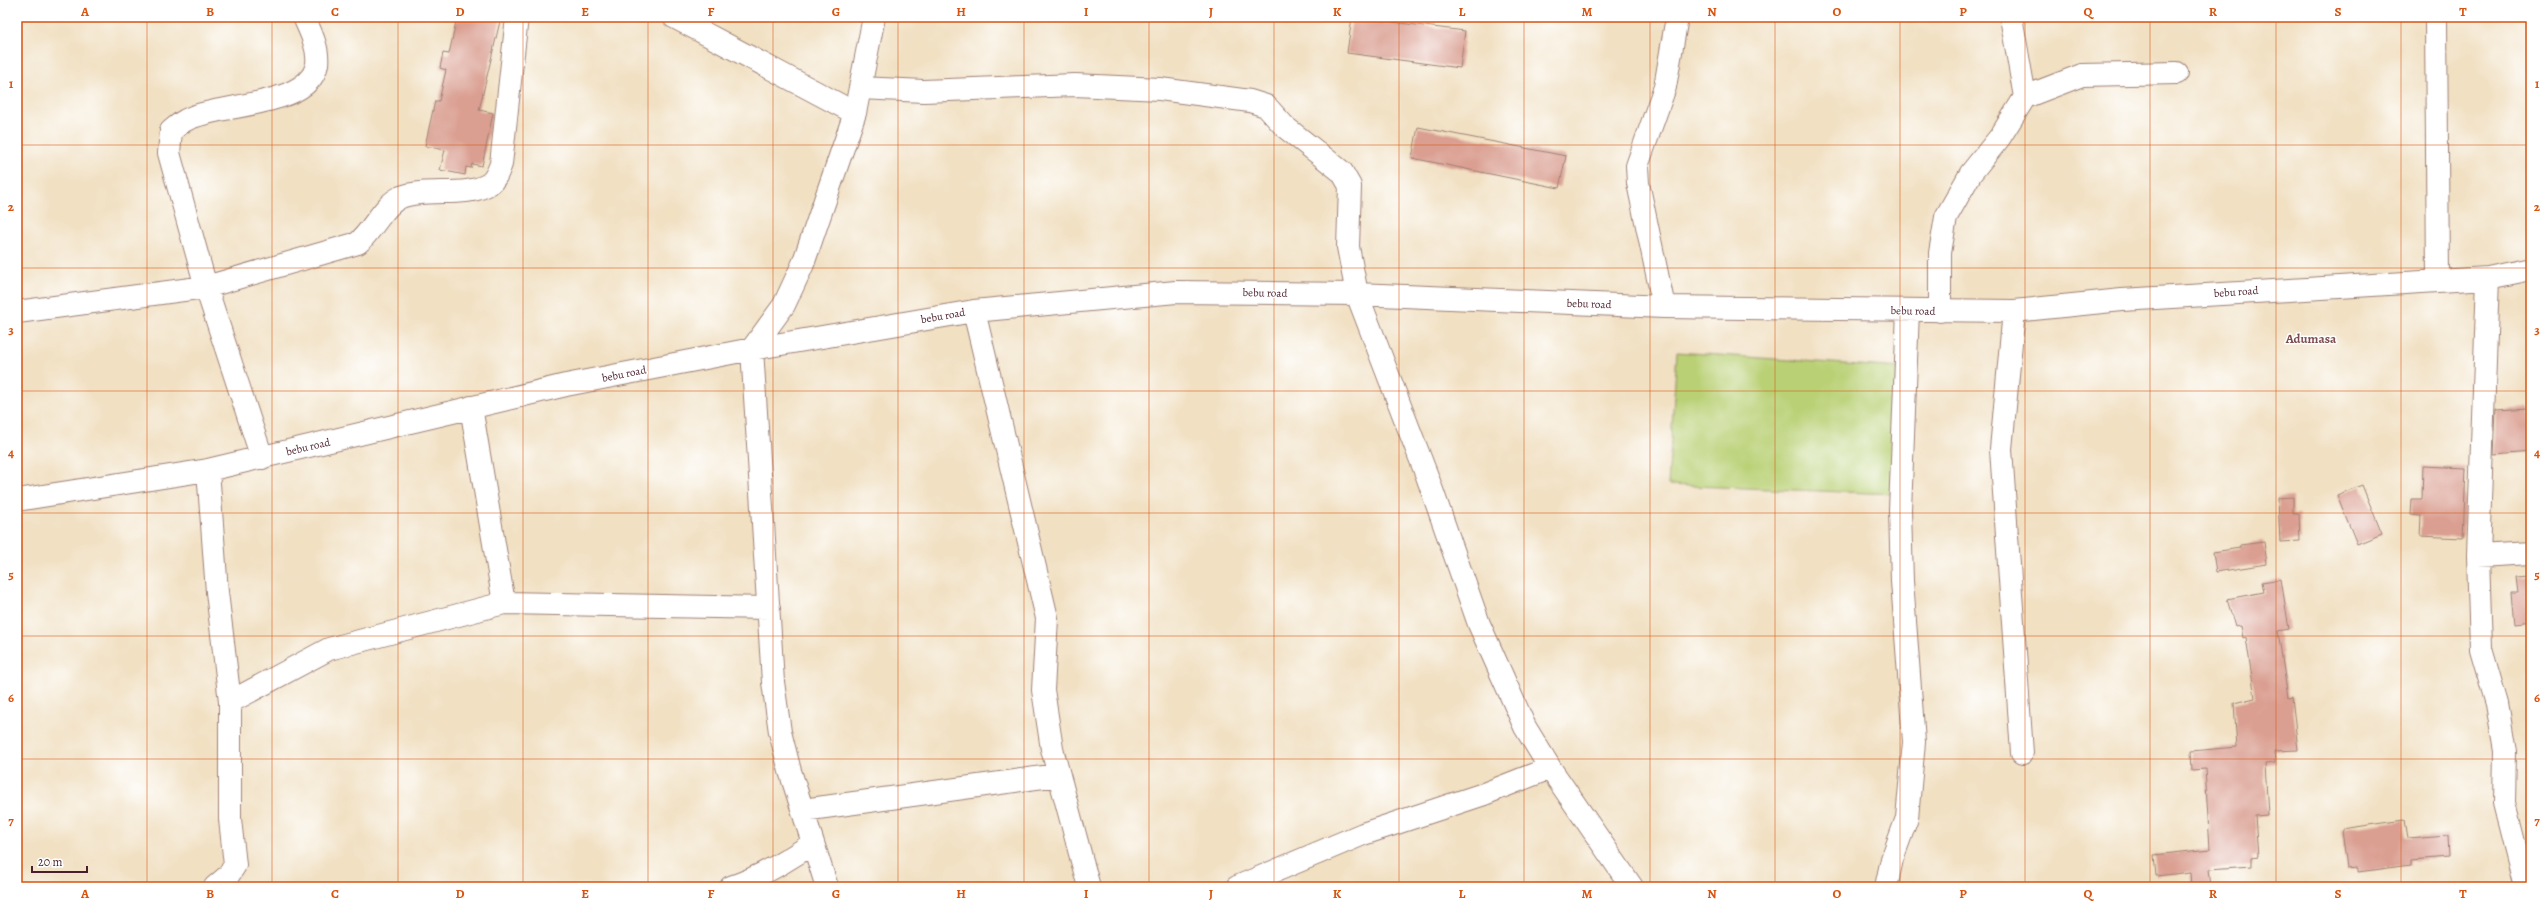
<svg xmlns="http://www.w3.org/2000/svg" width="2548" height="904" viewBox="0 0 2548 904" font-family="Alegreya,serif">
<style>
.green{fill:#b9d075;stroke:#827850}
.building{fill:#da9f91}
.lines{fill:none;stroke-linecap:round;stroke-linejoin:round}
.minor-casing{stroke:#9e8076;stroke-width:24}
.minor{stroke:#fff;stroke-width:22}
.grid{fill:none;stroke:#d8530f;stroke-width:1;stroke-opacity:0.55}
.labels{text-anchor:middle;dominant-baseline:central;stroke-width:3;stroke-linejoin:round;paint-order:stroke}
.street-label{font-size:11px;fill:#4a1f2b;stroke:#fff}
.quarter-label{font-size:13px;font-weight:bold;fill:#7c4c4f;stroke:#fff}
.neatline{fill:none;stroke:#d8530f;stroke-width:1.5}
.grid-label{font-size:13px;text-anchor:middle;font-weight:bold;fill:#d8530f}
</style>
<rect width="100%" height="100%" fill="#fff"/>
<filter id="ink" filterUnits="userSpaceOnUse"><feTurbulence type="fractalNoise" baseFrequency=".025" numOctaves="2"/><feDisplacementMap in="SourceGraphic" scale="8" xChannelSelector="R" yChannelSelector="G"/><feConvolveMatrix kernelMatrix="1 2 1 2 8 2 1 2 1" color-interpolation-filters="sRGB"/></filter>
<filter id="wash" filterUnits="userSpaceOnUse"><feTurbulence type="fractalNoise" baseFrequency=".012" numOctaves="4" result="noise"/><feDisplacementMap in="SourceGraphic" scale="16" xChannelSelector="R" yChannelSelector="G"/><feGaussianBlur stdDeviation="0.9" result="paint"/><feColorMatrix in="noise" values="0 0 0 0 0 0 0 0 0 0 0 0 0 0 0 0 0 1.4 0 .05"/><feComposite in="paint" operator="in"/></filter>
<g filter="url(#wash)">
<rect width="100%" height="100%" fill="#f1e0c2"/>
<!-- green -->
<path class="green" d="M 1677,352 L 1901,368 L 1893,494 L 1668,485 Z"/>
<g id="blocks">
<!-- building -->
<path class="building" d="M 457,17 L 501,17 L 479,110 L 493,113 L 482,166 L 472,164 L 471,168 L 466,167 L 465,175 L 440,170 L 445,150 L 425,146 L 435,101 L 439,101 L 446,70 L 440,68 L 443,53 L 449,54 Z
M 1352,17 L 1465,31 L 1460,68 L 1347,53 Z
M 1418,127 L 1566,156 L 1559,188 L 1412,158 Z
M 2529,408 L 2531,452 L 2494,455 L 2496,410 Z
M 2423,466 L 2466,468 L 2463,538 L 2420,536 L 2421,516 L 2411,515 L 2412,499 L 2422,499 Z
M 2362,485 L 2382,534 L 2357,544 L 2337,495 Z
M 2293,497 L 2293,514 L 2299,514 L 2300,541 L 2280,542 L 2278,498 Z
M 2264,542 L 2267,564 L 2216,572 L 2213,552 L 2240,548 L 2240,545 Z
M 2531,576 L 2531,622 L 2514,624 L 2511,593 L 2518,593 L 2516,577 Z
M 2281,579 L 2289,629 L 2278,631 L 2288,698 L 2292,697 L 2298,750 L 2274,751 L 2275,763 L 2265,764 L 2268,815 L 2255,816 L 2258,856 L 2252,857 L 2252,866 L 2209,869 L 2211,887 L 2192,887 L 2191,872 L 2156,876 L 2154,855 L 2210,849 L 2205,769 L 2192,770 L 2191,751 L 2237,747 L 2234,703 L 2255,698 L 2246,637 L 2243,638 L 2241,626 L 2235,627 L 2227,599 L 2264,592 L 2262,582 Z
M 2404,820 L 2407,838 L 2448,835 L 2449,857 L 2410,860 L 2410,865 L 2358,872 L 2358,868 L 2347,869 L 2342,829 Z"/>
</g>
</g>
<g filter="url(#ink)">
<use href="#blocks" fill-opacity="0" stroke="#9e8076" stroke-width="1"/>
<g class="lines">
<defs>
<path id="minor" d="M 674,17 L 855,113
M 2011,17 L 2025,97
M 2436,17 L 2438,280
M 860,88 L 924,91 L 1075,85 L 1160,89 L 1250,101 L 1266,106 L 1285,127 L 1342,172 L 1350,186 L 1348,247 L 1357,294 L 1427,476 L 1479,624 L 1525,727 L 1550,768 L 1632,887
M 2488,278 L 2478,556 L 2481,649 L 2497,704 L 2505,751 L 2504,803 L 2525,886
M 1664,307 L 1638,183 L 1637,166 L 1665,87 L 1677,17
M 974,311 L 1047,618 L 1043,690 L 1052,749 L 1089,887
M 1940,311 L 1940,253 L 1946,217 L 1971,173 L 2000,137 L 2025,97 L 2082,75 L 2177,73
M 2014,311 L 2001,449 L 2022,753
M 17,312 L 206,287 L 358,243 C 373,230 384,204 401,197 C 427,187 466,198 489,184 C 496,179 498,172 501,164 L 517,17
M 262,458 L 206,287 L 169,153 L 171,131 C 176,127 180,123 186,120 C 217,103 310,108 317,64 C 319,48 310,31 304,17
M 208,470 L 217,592 L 230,702 L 230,819 L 235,865 L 228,876 L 215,887
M 17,500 L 208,470 L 566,385 L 752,349 L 974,311 L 1176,292 L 1357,294 L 1664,307 L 2014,311 L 2122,300 L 2488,278 L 2531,269
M 2478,556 L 2531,553
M 504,603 L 769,608
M 230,702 L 329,649 L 504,603 L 471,407
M 803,810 L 1058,775
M 731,887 C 761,877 787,861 813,843
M 827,887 L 790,771 L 780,732 L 773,682 L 752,349 L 784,305 L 803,264 L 855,113 L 874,17
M 1237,887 L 1363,834 L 1484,794 L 1550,768
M 1886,887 L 1892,859 L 1907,818 L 1914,742 L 1902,581 L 1900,510 L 1908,311"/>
</defs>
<!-- minor casing -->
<use href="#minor" class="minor-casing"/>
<!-- minor -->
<use href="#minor" class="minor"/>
</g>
</g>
<!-- grid -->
<path class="grid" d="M 147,17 L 147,887M 272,17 L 272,887M 398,17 L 398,887M 523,17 L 523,887M 648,17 L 648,887M 773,17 L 773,887M 898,17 L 898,887M 1024,17 L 1024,887M 1149,17 L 1149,887M 1274,17 L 1274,887M 1399,17 L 1399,887M 1524,17 L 1524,887M 1650,17 L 1650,887M 1775,17 L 1775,887M 1900,17 L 1900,887M 2025,17 L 2025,887M 2150,17 L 2150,887M 2276,17 L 2276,887M 2401,17 L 2401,887M 17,145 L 2531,145M 17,268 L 2531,268M 17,391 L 2531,391M 17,513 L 2531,513M 17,636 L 2531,636M 17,759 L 2531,759"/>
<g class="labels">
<!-- street labels -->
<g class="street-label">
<text transform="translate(2236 292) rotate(-4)">bebu road</text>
<text transform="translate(1265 293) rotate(1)">bebu road</text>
<text transform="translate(1589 304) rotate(2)">bebu road</text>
<text transform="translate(1913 311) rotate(1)">bebu road</text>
<text transform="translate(943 316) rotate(-10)">bebu road</text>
<text transform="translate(624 374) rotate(-11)">bebu road</text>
<text transform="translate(308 447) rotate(-13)">bebu road</text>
</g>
<!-- quarter labels -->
<g class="quarter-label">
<text x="2311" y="338">Adumasa</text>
</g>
</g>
<!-- margin -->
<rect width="2548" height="904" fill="none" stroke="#fff" stroke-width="44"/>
<!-- scale -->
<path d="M32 866v6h55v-6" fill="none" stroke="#4a1f2b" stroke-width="2"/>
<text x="38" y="866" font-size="12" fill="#4a1f2b" stroke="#ffffff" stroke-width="3" paint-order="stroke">20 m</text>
<rect x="22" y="22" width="2504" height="860" class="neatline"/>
<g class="grid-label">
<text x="85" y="16">A</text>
<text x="210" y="16">B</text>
<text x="335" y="16">C</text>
<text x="460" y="16">D</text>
<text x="585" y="16">E</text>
<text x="711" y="16">F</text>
<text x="836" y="16">G</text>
<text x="961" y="16">H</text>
<text x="1086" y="16">I</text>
<text x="1211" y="16">J</text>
<text x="1337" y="16">K</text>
<text x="1462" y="16">L</text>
<text x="1587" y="16">M</text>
<text x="1712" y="16">N</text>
<text x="1837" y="16">O</text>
<text x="1963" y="16">P</text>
<text x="2088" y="16">Q</text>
<text x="2213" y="16">R</text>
<text x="2338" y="16">S</text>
<text x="2463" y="16">T</text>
<text x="11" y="88">1</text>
<text x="2537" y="88">1</text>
<text x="11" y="211">2</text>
<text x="2537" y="211">2</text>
<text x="11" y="334">3</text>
<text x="2537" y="334">3</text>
<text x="11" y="457">4</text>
<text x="2537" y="457">4</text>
<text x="11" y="579">5</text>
<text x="2537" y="579">5</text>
<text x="11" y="702">6</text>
<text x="2537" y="702">6</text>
<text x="11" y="825">7</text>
<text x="2537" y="825">7</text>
<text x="85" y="898">A</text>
<text x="210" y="898">B</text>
<text x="335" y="898">C</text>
<text x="460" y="898">D</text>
<text x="585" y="898">E</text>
<text x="711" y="898">F</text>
<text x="836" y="898">G</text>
<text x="961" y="898">H</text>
<text x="1086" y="898">I</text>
<text x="1211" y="898">J</text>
<text x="1337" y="898">K</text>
<text x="1462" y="898">L</text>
<text x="1587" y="898">M</text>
<text x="1712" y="898">N</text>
<text x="1837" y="898">O</text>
<text x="1963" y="898">P</text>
<text x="2088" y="898">Q</text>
<text x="2213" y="898">R</text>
<text x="2338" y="898">S</text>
<text x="2463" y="898">T</text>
</g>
</svg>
